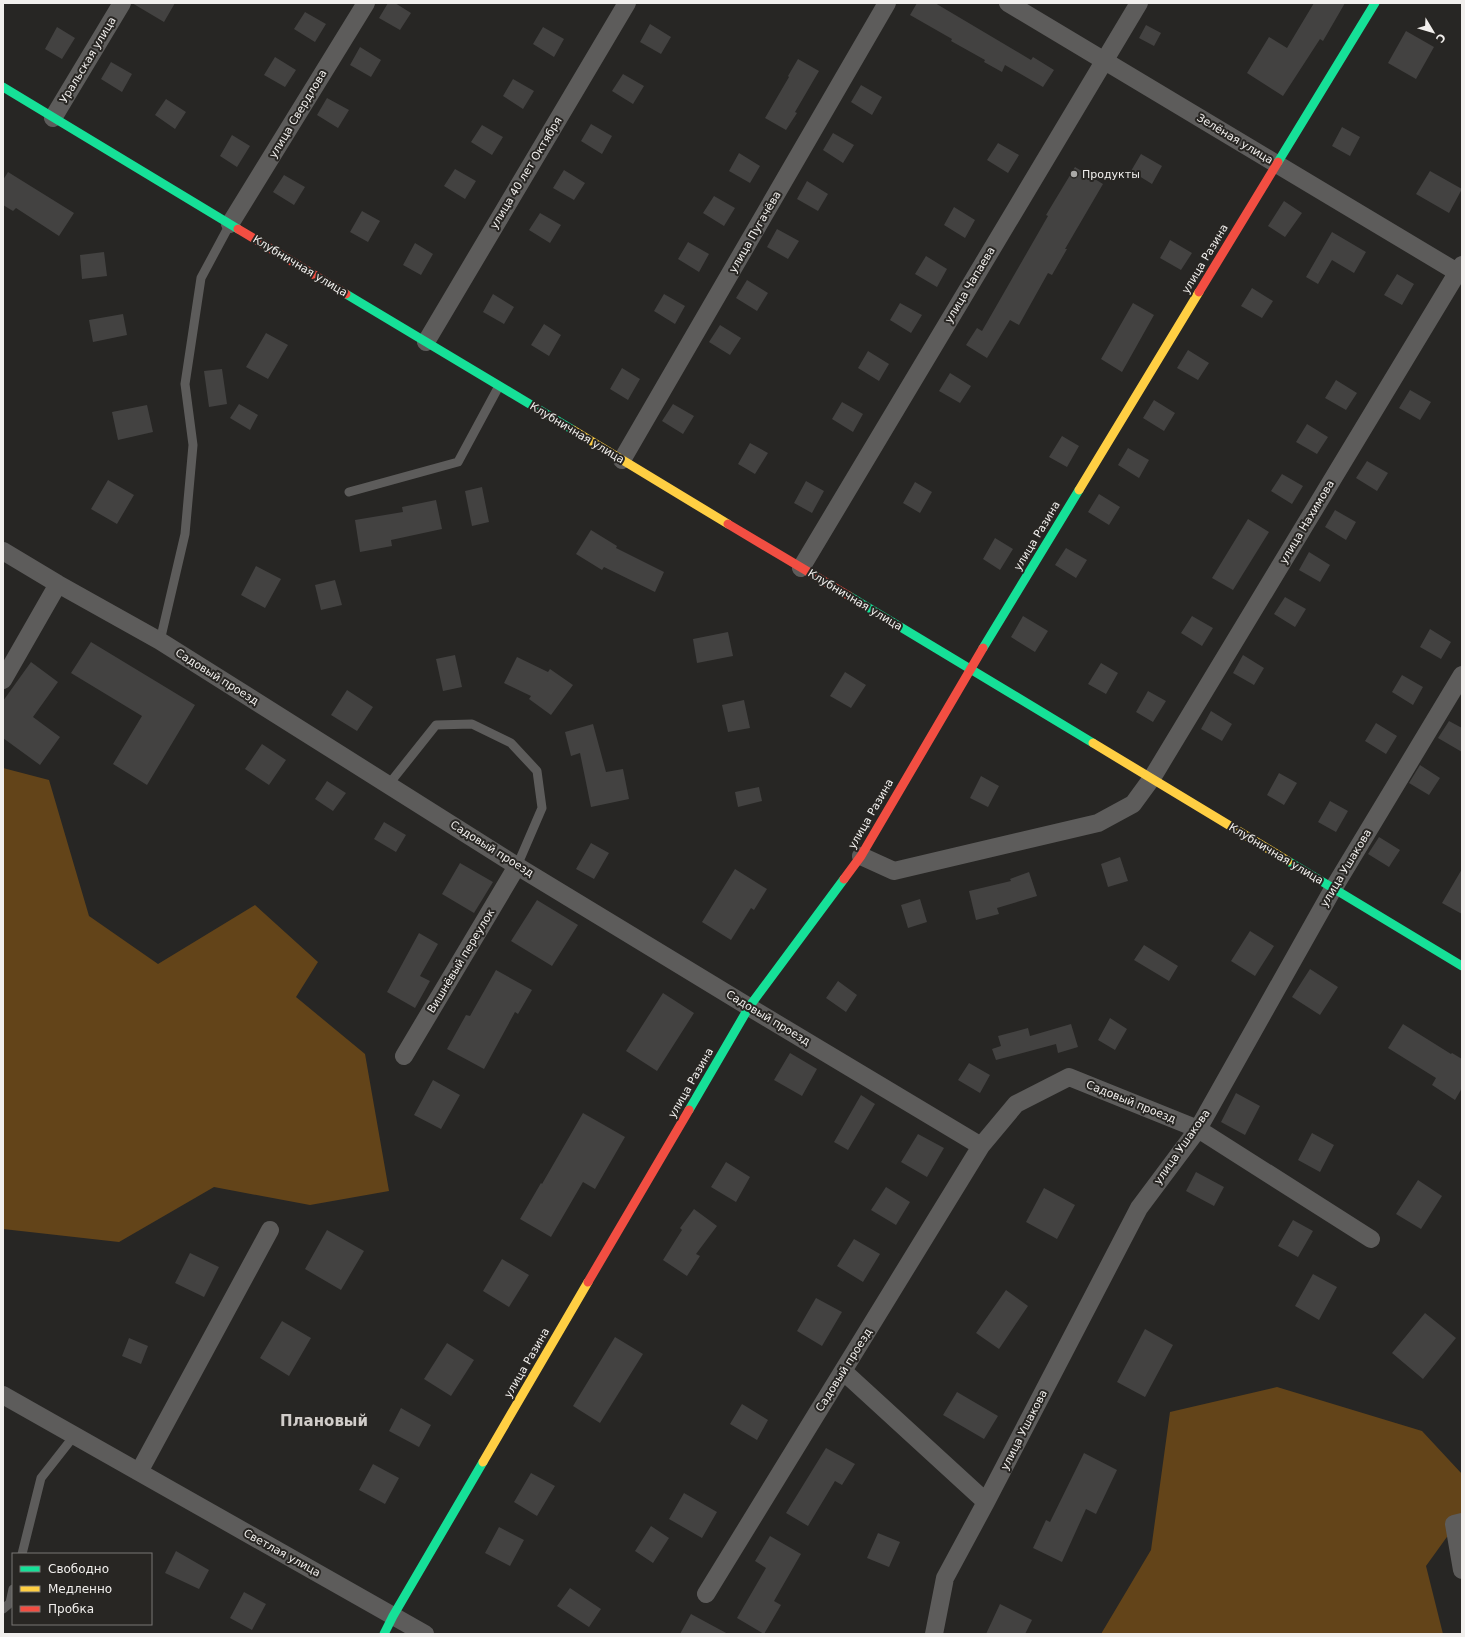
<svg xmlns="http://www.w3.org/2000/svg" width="1465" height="1637" viewBox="0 0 1465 1637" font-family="'DejaVu Sans',sans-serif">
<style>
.forest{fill:#634419}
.building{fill:#434241}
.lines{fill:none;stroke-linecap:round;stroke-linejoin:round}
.lane{stroke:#5d5c5b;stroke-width:9}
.street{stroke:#5d5c5b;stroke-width:18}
.fast{stroke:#16e098;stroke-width:9}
.slow{stroke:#ffcf43;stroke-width:9}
.jam{stroke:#f24e42;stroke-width:9}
.poi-dot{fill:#aaa9a7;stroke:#282623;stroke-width:1.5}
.labels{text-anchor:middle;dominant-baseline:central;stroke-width:4;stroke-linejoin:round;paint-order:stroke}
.street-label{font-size:11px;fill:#f1efed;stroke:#282623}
.poi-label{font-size:11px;fill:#f1efed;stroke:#282623;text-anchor:start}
.district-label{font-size:15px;font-weight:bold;fill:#d1cdca;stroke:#282623}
</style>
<rect width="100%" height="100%" fill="#272624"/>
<!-- forest -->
<path class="forest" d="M 3,768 L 49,780 L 89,916 L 158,964 L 255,905 L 318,962 L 296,997 L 365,1054 L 389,1191 L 310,1205 L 214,1187 L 119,1242 L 3,1229 Z
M 1277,1387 L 1422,1431 L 1462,1474 L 1462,1516 L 1426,1566 L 1443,1634 L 1101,1634 L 1151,1550 L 1170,1412 Z"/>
<!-- building -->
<path class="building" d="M 132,3 L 175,3 L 164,22 Z
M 388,3 L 395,3 L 411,13 L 400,30 L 379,18 Z
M 917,3 L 935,3 L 1031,60 L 1033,57 L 1054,70 L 1043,87 L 1005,65 L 1002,72 L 984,62 L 985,60 L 951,41 L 952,39 L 910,15 Z
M 1314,3 L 1345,3 L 1323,41 L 1320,39 L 1283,96 L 1247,73 L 1269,37 L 1287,48 Z
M 305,12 L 326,24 L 315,42 L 294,29 Z
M 650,24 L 671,37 L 661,54 L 640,42 Z
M 1146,25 L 1161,33 L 1154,46 L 1139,38 Z
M 57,27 L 75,38 L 62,59 L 45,49 Z
M 543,27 L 564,39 L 554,57 L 533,44 Z
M 1406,31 L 1434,47 L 1416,79 L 1388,63 Z
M 360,47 L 381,60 L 371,77 L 350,65 Z
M 275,57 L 296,70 L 285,87 L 264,75 Z
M 798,59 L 819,71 L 795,112 L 797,113 L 786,130 L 765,118 L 789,77 L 788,76 Z
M 111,62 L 132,74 L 122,92 L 101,79 Z
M 623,74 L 644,86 L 633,104 L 612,91 Z
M 513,79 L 534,91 L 523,109 L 503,96 Z
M 861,85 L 882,97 L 872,115 L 851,102 Z
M 327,98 L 349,110 L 338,128 L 317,115 Z
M 166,99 L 186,112 L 175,129 L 155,115 Z
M 591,124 L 612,136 L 602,154 L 581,141 Z
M 482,125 L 503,137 L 492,155 L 471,142 Z
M 1342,127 L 1360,137 L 1350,156 L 1332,146 Z
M 833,133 L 854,145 L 843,163 L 823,150 Z
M 232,135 L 250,146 L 237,167 L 220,156 Z
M 998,143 L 1019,155 L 1008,173 L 987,160 Z
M 739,153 L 760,166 L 750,183 L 729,171 Z
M 1141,154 L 1162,166 L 1152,184 L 1131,171 Z
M 1075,167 L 1103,184 L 1065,249 L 1067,249 L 1052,275 L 1048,273 L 1019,325 L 1010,320 L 987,358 L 966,345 L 977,328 L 982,331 L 1048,216 L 1046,215 Z
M 455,169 L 476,181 L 465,199 L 444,186 Z
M 564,170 L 585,183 L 574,200 L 553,188 Z
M 1430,171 L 1462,189 L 1449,213 L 1416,194 Z
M 8,172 L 74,213 L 59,236 L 16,208 L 13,211 L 3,205 L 3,180 Z
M 284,175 L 305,187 L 294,205 L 273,192 Z
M 807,181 L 828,194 L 818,211 L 797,199 Z
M 714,196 L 735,208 L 724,226 L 703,213 Z
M 1284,201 L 1302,213 L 1285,237 L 1268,226 Z
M 954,207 L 975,220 L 965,238 L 944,225 Z
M 362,211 L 380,221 L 368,242 L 350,232 Z
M 540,213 L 561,225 L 550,243 L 529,230 Z
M 777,229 L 799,241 L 788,259 L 767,247 Z
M 1332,232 L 1366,252 L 1354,273 L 1332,260 L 1318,284 L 1306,277 Z
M 1170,240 L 1192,253 L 1181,270 L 1160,258 Z
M 688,242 L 709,254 L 699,272 L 678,259 Z
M 415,243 L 433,254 L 421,275 L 403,265 Z
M 104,252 L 107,276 L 82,279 L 80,255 Z
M 926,256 L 947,269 L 937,287 L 915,274 Z
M 1397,274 L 1414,284 L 1402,305 L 1384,295 Z
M 747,280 L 768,293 L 757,311 L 736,298 Z
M 1252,288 L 1273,301 L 1262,318 L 1241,306 Z
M 493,294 L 514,307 L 504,324 L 483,312 Z
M 664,294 L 685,306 L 675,324 L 654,311 Z
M 900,303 L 922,315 L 911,333 L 890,320 Z
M 1133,303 L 1154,315 L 1122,372 L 1101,359 Z
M 123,314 L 127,335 L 93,342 L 89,320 Z
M 544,324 L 561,335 L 549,356 L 531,345 Z
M 720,325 L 741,338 L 730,355 L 709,342 Z
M 266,333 L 288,345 L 268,379 L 246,367 Z
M 1188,350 L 1209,363 L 1198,380 L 1177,368 Z
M 868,351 L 889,364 L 879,381 L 858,368 Z
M 622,368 L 640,379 L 628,400 L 610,389 Z
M 222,369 L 227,404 L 209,407 L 204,371 Z
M 950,373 L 971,386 L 960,403 L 939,391 Z
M 1336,380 L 1357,393 L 1346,410 L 1325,398 Z
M 1410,390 L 1431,402 L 1420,420 L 1399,408 Z
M 1154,400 L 1175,413 L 1164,431 L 1143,418 Z
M 842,402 L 863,414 L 853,432 L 832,419 Z
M 239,404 L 258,415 L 250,430 L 230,418 Z
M 673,404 L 694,416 L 683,434 L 662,421 Z
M 147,405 L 153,432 L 118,440 L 112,412 Z
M 1307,424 L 1328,437 L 1317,454 L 1296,442 Z
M 1062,436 L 1079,446 L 1067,467 L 1049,457 Z
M 750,443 L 768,453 L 755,474 L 738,464 Z
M 1128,448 L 1149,460 L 1139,478 L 1118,465 Z
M 1367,461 L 1388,473 L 1377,491 L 1356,478 Z
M 1282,474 L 1303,486 L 1292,504 L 1271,491 Z
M 108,480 L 134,495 L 117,524 L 91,509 Z
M 806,481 L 824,491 L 812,513 L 794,503 Z
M 915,482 L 932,492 L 920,513 L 903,503 Z
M 482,487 L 489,522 L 472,526 L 465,491 Z
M 1099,494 L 1120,507 L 1109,525 L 1088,512 Z
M 436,500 L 442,529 L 391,540 L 392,546 L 360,552 L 355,520 L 403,512 L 402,507 Z
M 1335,510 L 1356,522 L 1346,540 L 1325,527 Z
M 1248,519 L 1269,532 L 1233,590 L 1212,578 Z
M 591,530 L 617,546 L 616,548 L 664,572 L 655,592 L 604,567 L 602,570 L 576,554 Z
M 995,538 L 1013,549 L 1000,570 L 983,559 Z
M 1066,548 L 1087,560 L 1076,578 L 1055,565 Z
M 1309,552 L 1330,565 L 1320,582 L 1299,570 Z
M 256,566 L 281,579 L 265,608 L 241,595 Z
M 335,580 L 342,605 L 321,610 L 315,585 Z
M 1285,597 L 1306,609 L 1295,627 L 1274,614 Z
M 1023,616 L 1048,631 L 1035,652 L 1011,637 Z
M 1192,616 L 1213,628 L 1202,646 L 1181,633 Z
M 1430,629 L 1451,642 L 1441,659 L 1420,647 Z
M 728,632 L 733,656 L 697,663 L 693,639 Z
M 91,642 L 195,705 L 147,785 L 113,764 L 142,716 L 71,673 Z
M 455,655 L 462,687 L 443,691 L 436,659 Z
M 1243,655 L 1264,668 L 1254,685 L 1233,673 Z
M 517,657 L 548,672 L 550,669 L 573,685 L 551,715 L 529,699 L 531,696 L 504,683 Z
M 31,662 L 58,682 L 33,717 L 60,737 L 40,765 L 3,738 L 3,701 Z
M 1101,663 L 1118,673 L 1106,694 L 1088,684 Z
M 845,672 L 866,685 L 851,708 L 830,696 Z
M 1402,675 L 1423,687 L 1413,705 L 1392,692 Z
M 347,690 L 373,707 L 357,731 L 331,715 Z
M 1148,691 L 1166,701 L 1153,722 L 1136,712 Z
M 744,700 L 750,728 L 728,732 L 722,705 Z
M 1211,711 L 1232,724 L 1222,741 L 1201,729 Z
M 1449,721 L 1462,728 L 1462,752 L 1438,738 Z
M 1376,723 L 1397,736 L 1386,754 L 1365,741 Z
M 593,724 L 606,772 L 623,769 L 629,799 L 591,807 L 580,753 L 571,756 L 565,732 Z
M 262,744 L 286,760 L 269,785 L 245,769 Z
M 1420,765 L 1440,778 L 1429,795 L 1409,783 Z
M 1279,773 L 1297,783 L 1284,805 L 1267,795 Z
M 981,776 L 999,786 L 988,807 L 970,798 Z
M 327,781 L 346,793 L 333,811 L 315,799 Z
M 759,787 L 762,801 L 738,807 L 735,792 Z
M 1330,801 L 1348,811 L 1336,832 L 1318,822 Z
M 384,822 L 406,835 L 396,852 L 374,839 Z
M 1379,837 L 1400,850 L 1389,867 L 1368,854 Z
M 591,843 L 609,853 L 594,879 L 576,869 Z
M 1120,857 L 1128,881 L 1108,887 L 1101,864 Z
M 460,863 L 493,882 L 474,913 L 442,894 Z
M 735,869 L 767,889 L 754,910 L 751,908 L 731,940 L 702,922 Z
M 1462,869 L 1462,914 L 1442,903 Z
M 1029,872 L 1037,896 L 997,908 L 999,914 L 976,920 L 969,891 L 1011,881 L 1010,879 Z
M 920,899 L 927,922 L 908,928 L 901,905 Z
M 537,900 L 578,925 L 552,966 L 511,941 Z
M 1250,931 L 1274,946 L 1255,976 L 1231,961 Z
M 419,933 L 438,944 L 420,976 L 430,981 L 415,1008 L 387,992 Z
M 1144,945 L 1178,966 L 1169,981 L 1134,960 Z
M 1310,969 L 1338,987 L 1320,1015 L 1292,997 Z
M 496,970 L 532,990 L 518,1014 L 515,1012 L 484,1069 L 447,1049 L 466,1015 L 470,1016 Z
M 838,981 L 857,995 L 846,1012 L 826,998 Z
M 663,993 L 694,1013 L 657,1071 L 626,1051 Z
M 1110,1018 L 1127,1029 L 1115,1050 L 1098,1040 Z
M 1071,1024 L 1078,1047 L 1058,1053 L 1056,1044 L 996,1060 L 992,1049 L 1001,1046 L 998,1036 L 1028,1028 L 1030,1036 Z
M 1403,1024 L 1451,1054 L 1452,1053 L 1462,1059 L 1462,1088 L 1455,1100 L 1432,1085 L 1436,1078 L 1388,1048 Z
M 790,1053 L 817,1069 L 802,1096 L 774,1080 Z
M 969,1063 L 990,1075 L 980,1093 L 958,1080 Z
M 433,1080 L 460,1095 L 441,1129 L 414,1115 Z
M 1236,1093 L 1260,1106 L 1245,1135 L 1221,1122 Z
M 861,1095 L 875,1104 L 848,1150 L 834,1142 Z
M 583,1113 L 625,1137 L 595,1189 L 583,1182 L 551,1237 L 520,1219 L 541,1183 L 542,1184 Z
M 1312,1133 L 1334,1145 L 1320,1172 L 1298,1160 Z
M 918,1134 L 944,1148 L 927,1177 L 901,1162 Z
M 726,1162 L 750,1177 L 736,1202 L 711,1187 Z
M 1196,1172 L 1224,1187 L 1214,1206 L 1186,1191 Z
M 1418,1180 L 1442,1196 L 1421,1229 L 1396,1214 Z
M 886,1187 L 910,1202 L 896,1225 L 871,1210 Z
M 1044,1188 L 1075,1205 L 1057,1239 L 1026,1222 Z
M 694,1209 L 717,1226 L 696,1254 L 700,1256 L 687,1276 L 663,1260 L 682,1230 L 680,1228 Z
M 1293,1220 L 1313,1231 L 1298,1257 L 1278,1246 Z
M 327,1230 L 364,1251 L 341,1290 L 305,1269 Z
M 854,1239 L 880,1254 L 863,1282 L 837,1266 Z
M 190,1253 L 219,1267 L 204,1297 L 175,1283 Z
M 502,1259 L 529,1275 L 509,1307 L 483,1291 Z
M 1313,1274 L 1337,1287 L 1319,1320 L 1295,1306 Z
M 1006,1290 L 1028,1306 L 999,1349 L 976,1333 Z
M 816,1298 L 842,1312 L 822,1346 L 797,1331 Z
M 1425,1313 L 1456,1338 L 1423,1379 L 1392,1353 Z
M 282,1321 L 311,1338 L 289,1376 L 260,1358 Z
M 1145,1329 L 1173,1345 L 1145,1397 L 1117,1382 Z
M 615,1337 L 643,1354 L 600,1423 L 573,1406 Z
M 129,1338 L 148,1346 L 141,1364 L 122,1356 Z
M 447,1343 L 474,1360 L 451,1396 L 424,1379 Z
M 957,1392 L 998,1416 L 984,1439 L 943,1415 Z
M 742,1404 L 768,1420 L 757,1440 L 730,1424 Z
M 401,1408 L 431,1425 L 419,1447 L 389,1431 Z
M 826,1448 L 855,1464 L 842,1485 L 835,1481 L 808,1526 L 786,1513 Z
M 1084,1453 L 1117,1470 L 1096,1514 L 1086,1509 L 1062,1562 L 1033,1548 L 1046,1520 L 1050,1522 Z
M 373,1464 L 399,1478 L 385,1504 L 359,1490 Z
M 531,1473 L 555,1486 L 537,1516 L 514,1502 Z
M 684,1493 L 717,1512 L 702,1538 L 669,1519 Z
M 651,1526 L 669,1538 L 653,1563 L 635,1551 Z
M 499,1527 L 524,1540 L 510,1566 L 485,1553 Z
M 878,1533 L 900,1542 L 889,1567 L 867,1558 Z
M 770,1536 L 801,1554 L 774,1601 L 781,1605 L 764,1634 L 737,1618 L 766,1568 L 755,1561 Z
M 176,1551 L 209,1570 L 199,1589 L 165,1573 Z
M 570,1588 L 601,1609 L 589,1627 L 557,1606 Z
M 244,1592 L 266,1604 L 252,1630 L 230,1618 Z
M 1000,1604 L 1032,1620 L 1025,1634 L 986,1634 Z
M 691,1614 L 728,1634 L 680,1634 Z"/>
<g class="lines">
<!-- lane -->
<path class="lane" d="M 349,492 L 458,462 L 499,386
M 160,641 L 185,534 L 193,445 L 185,384 L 201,278 L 230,224
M 389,784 L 436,725 L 472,724 L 511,743 L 537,771 L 542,808 L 517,866
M 22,1554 L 41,1478 L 74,1436
M 3,1609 L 10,1603 L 13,1589"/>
<!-- street -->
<path class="street" d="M 1008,3 L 1462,275
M 53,118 L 122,3
M 230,224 L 366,3
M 426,342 L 627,3
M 622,460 L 887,3
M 3,551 L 58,584 L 160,641 L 517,866 L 749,1007 L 981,1146 L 1016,1104 L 1069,1077 L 1198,1129 L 1371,1239
M 801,568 L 1139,3
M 3,680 L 58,584
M 861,856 L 894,871 L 1098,823 L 1133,804 L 1152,778 L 1462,265
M 404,1056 L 517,866
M 843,1371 L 986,1502
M 3,1395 L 425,1634
M 139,1472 L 270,1230
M 1462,1522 L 1454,1524 L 1462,1570
M 706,1594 L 981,1146
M 934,1634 L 945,1578 L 986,1502 L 1139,1208 L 1198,1129 L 1333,889 L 1462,675"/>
<!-- fast -->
<path class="fast" d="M 3,87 L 238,229
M 1278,162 L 1375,3
M 346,294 L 573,430
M 849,596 L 1093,743
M 983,648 L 1079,490
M 1288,861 L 1462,966
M 689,1110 L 749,1007 L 844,879
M 384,1634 L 393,1616 L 483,1462"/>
<!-- slow -->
<path class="slow" d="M 573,430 L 728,524
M 1079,490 L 1199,292
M 1093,743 L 1288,861
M 483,1462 L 588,1282"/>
<!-- jam -->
<path class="jam" d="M 238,229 L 346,294
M 1199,292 L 1278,162
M 728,524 L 849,596
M 844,879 L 861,856 L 983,648
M 588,1282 L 689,1110"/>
</g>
<!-- markers -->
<circle class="poi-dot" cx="1074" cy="174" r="4"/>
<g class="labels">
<!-- street labels -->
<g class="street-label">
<text transform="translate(88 60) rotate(-59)">Уральская улица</text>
<text transform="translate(298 114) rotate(-59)">улица Свердлова</text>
<text transform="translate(1235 139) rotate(31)">Зелёная улица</text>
<text transform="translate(526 173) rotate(-59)">улица 40 лет Октября</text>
<text transform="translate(755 232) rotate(-60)">улица Пугачёва</text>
<text transform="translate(1205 259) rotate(-59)">улица Разина</text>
<text transform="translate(300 266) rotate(31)">Клубничная улица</text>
<text transform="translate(970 285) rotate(-59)">улица Чапаева</text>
<text transform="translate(577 433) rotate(31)">Клубничная улица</text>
<text transform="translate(1307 522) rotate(-59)">улица Нахимова</text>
<text transform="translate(1037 536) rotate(-59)">улица Разина</text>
<text transform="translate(855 600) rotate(31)">Клубничная улица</text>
<text transform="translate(217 677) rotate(32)">Садовый проезд</text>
<text transform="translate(871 814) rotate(-60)">улица Разина</text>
<text transform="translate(492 849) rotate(32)">Садовый проезд</text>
<text transform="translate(1276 854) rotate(31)">Клубничная улица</text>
<text transform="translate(1346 868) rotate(-59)">улица Ушакова</text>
<text transform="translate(461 961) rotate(-59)">Вишнёвый переулок</text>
<text transform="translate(768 1018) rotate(31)">Садовый проезд</text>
<text transform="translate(691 1083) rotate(-60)">улица Разина</text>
<text transform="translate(1131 1102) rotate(22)">Садовый проезд</text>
<text transform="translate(1182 1147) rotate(-55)">улица Ушакова</text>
<text transform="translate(527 1363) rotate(-60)">улица Разина</text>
<text transform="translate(844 1370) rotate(-58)">Садовый проезд</text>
<text transform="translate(1024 1430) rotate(-63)">улица Ушакова</text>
<text transform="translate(282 1553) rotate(29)">Светлая улица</text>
</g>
<!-- poi labels -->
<g class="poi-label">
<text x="1082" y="174">Продукты</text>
</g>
<!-- district labels -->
<g class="district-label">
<text x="324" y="1421">Плановый</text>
</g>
</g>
<!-- border -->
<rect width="1465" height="1637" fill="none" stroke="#f1efed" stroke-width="8"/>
<!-- legend -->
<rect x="12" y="1553" width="140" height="72" fill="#282623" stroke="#787674"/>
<rect x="20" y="1566" width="20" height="6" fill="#16e098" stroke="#787674"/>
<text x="48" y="1573" font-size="12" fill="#f1efed">Свободно</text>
<rect x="20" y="1586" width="20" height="6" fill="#ffcf43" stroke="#787674"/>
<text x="48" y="1593" font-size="12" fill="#f1efed">Медленно</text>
<rect x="20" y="1606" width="20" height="6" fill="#f24e42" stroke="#787674"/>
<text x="48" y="1613" font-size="12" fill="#f1efed">Пробка</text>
<!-- north arrow -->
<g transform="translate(1433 32) rotate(128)" stroke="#282623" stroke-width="3" paint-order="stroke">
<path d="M0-3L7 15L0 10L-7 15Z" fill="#f1efed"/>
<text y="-6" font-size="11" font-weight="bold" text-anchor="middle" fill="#f1efed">С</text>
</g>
</svg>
